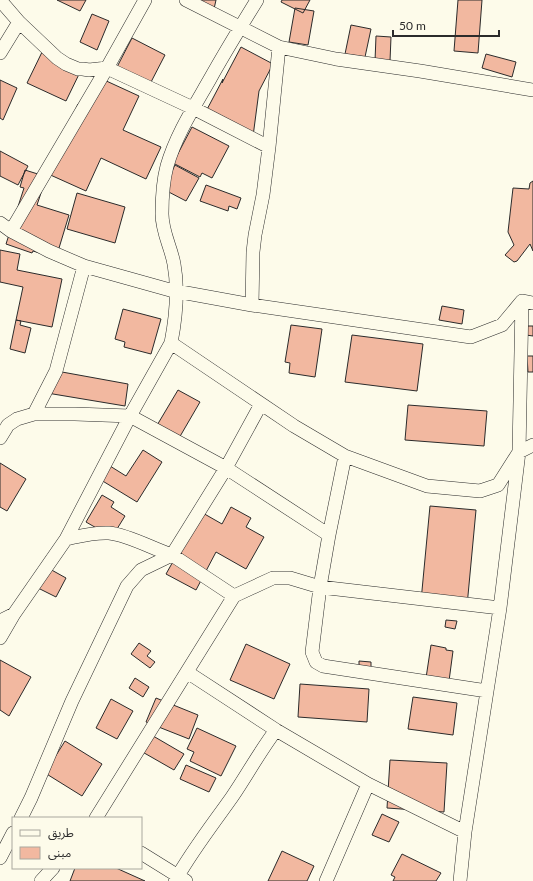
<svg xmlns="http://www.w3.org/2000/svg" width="533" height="881" viewBox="0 0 533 881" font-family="Lato,'Noto Sans Arabic',sans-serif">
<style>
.building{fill:#f2b8a0;stroke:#2b2b2b}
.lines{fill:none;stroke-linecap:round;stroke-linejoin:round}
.street-casing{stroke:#2b2b2b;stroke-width:14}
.street{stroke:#fdfbea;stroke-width:13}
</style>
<rect width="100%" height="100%" fill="#fdfbea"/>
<!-- building -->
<path class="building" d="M 57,0 L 86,0 L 80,11 Z
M 181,0 L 216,0 L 214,9 Z
M 282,0 L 310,0 L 303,13 L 281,2 Z
M 458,0 L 482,0 L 478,53 L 454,51 Z
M 295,8 L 314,11 L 308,45 L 289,42 Z
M 92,14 L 109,21 L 97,50 L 80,42 Z
M 351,25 L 371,29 L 365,57 L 345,54 Z
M 376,36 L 391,37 L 390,61 L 375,61 Z
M 132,38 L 165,55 L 150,84 L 117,67 Z
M 241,47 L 273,64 L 259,91 L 252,144 L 203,117 L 223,79 L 222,83 Z
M 44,48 L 83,66 L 66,101 L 27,83 Z
M 486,54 L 516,62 L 512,77 L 482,68 Z
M 102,79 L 139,96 L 123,130 L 161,147 L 146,179 L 101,158 L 86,191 L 46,173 L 78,104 L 89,109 Z
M 0,80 L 17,88 L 3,120 L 0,118 Z
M 192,127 L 229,146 L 212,178 L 202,173 L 200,177 L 173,163 Z
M 0,151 L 28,166 L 18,185 L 0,176 Z
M 175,165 L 199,178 L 186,201 L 163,189 Z
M 25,170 L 41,175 L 48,172 L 37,205 L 69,215 L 56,258 L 33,251 L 32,253 L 6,244 L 24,188 L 20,187 Z
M 533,181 L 533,251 L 530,244 L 517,261 L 514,262 L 505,255 L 514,245 L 508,232 L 513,188 L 529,189 L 530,183 Z
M 206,185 L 241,198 L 237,209 L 229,206 L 228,211 L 200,201 Z
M 77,193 L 125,207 L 115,243 L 67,229 Z
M 0,250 L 20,254 L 17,270 L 62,279 L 52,327 L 16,320 L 23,287 L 0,282 Z
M 442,306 L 464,310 L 462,324 L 439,320 Z
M 123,309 L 161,319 L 151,354 L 124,347 L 125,342 L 115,339 Z
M 16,320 L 21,321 L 20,325 L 31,328 L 25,353 L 10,349 Z
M 291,325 L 322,329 L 315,377 L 289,373 L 290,363 L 285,362 Z
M 527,326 L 533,326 L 533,336 L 526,335 Z
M 352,335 L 423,344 L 417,391 L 345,382 Z
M 527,356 L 533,356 L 533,372 L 528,372 Z
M 51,370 L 128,384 L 125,406 L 47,393 Z
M 178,390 L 200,402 L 175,445 L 153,432 Z
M 408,405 L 487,411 L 484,446 L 405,440 Z
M 143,450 L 162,462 L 137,502 L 101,480 L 110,466 L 126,476 Z
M 0,463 L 26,479 L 7,511 L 0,507 Z
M 102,495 L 114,502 L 111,507 L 125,516 L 112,537 L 86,522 Z
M 430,506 L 476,510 L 467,606 L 421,601 Z
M 231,507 L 251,518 L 246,527 L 264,537 L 246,569 L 216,552 L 196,590 L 166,574 L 201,512 L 222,524 Z
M 48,568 L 66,578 L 56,597 L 38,588 Z
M 446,620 L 457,621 L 455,629 L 445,627 Z
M 139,643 L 151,651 L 147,656 L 155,662 L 150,668 L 131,654 Z
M 246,644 L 290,664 L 274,699 L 230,680 Z
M 431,645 L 446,648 L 446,650 L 453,651 L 449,681 L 426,678 Z
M 0,660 L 31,677 L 9,716 L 0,710 Z
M 359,661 L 371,662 L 371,672 L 359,671 Z
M 135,678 L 149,687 L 143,697 L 129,688 Z
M 300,684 L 369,689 L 367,722 L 298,717 Z
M 413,697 L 457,703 L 453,735 L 408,729 Z
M 156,698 L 198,715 L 189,739 L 146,722 Z
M 111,699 L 133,711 L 117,739 L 96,728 Z
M 197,728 L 236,746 L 221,776 L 190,761 L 194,752 L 187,749 Z
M 148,733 L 184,754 L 174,770 L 139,750 Z
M 65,741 L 102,764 L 82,796 L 45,773 Z
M 390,760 L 447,763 L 444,812 L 387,808 Z
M 186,765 L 216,778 L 209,792 L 180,779 Z
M 382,814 L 399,822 L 389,842 L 372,835 Z
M 282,851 L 314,866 L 307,881 L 268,881 Z
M 402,854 L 441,873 L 436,881 L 393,881 L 395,877 L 391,875 Z
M 75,868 L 116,868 L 145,881 L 70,881 Z"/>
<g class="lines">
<defs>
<path id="street" d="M 0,0 L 19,22 L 57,58 L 66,64 L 78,69 L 83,69 L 89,70 L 107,68 L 193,108 L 269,147
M 186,0 L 279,47
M 257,0 C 241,26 225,52 210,79 C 194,107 176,135 167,166 C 163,181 162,198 162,214 C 162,232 171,247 174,264 C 179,291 176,317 171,343 L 294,426 L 345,456 L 427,486 L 480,491 L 498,485 L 519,452 L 533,445
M 0,53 L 19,22
M 0,223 L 11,231 L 49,251 L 84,266 L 170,290 L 252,305 L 471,337 L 502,325 L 522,301 L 533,303
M 11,231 L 107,68 L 145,0
M 252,305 L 253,252 L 255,235 L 263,195 L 269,147 L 279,47 L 336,59 L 420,71 L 533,90
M 34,414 L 56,371 L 84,266
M 0,438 L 8,425 L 17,419 L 34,414 L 75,414 L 130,416 L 171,343
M 66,539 L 130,416 L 226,468 L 329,535
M 0,621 L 14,614 L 66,539 C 80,536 94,532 109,533 C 129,535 153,549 172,555 L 226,468 L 261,404
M 0,638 L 14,614
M 187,672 L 276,730 L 368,784 L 465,832
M 487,691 L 323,666 L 316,662 L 312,652 L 320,587 L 500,608
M 21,818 L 31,798 L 72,701 L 127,586 L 141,570 L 172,555 L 234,596 L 273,578 L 290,578 L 320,587 L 329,535 L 345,456
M 96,818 L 234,596
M 141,853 L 186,881
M 0,858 L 13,833
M 41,881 L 53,868
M 175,881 C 191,852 213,824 232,797 C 247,775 260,751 276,730
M 326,881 L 368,784
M 460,881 L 465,832 L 500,608 L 519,452 L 522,301"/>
</defs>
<!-- street casing -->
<use href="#street" class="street-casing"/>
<!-- street -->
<use href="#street" class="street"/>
</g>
<!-- legend -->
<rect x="12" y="817" width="130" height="52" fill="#fdfbea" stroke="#a9a89e"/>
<rect x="20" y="830" width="20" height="6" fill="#fdfbea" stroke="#a9a89e"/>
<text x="48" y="837" font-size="12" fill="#2b2b2b">طريق</text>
<rect x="20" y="847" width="20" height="12" fill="#f2b8a0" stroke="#a9a89e"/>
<text x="48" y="857" font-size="12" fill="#2b2b2b">مبنى</text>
<!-- scale -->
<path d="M393 30v6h106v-6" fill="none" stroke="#2b2b2b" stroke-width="2"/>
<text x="399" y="30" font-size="12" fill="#2b2b2b" stroke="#fdfbea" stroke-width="3" paint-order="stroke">50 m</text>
</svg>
